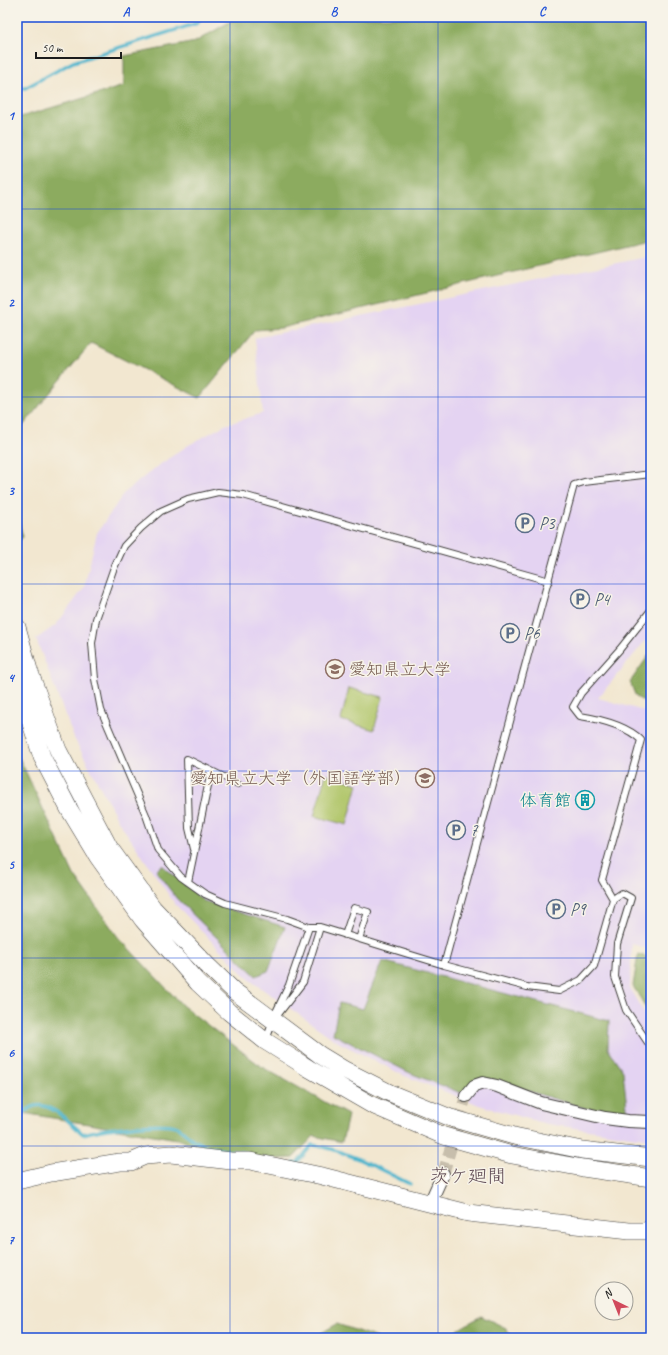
<svg xmlns="http://www.w3.org/2000/svg" width="668" height="1355" viewBox="0 0 668 1355" font-family="Caveat,'Klee One',sans-serif">
<style>
.built{fill:#e4d3f2}
.green{fill:#b1c66a;stroke:#667143}
.forest{fill:#8cab5e;stroke:#54643d}
.lines{fill:none;stroke-linecap:round;stroke-linejoin:round}
.stream{stroke:#4eb5cd;stroke-width:3.5}
.street-tunnel{stroke:#c7beac;stroke-width:12;stroke-dasharray:12 6;stroke-linecap:butt}
.lane-casing{stroke:#3c3a37;stroke-width:8}
.street-casing{stroke:#3c3a37;stroke-width:14}
.secondary-casing{stroke:#3c3a37;stroke-width:18}
.lane{stroke:#fff;stroke-width:6}
.street{stroke:#fff;stroke-width:12}
.secondary{stroke:#fff;stroke-width:17}
.grid{fill:none;stroke:#1d4ed8;stroke-width:1;stroke-opacity:0.55}
.labels{text-anchor:middle;dominant-baseline:central;stroke-width:3;stroke-linejoin:round;paint-order:stroke}
.service-label{font-size:17px;fill:#4e5e75;stroke:#f7f3e8;text-anchor:start}
.education-label{font-size:17px;fill:#785e54;stroke:#f7f3e8;text-anchor:start}
.culture-label{font-size:17px;fill:#0d838f;stroke:#f7f3e8;text-anchor:end}
.quarter-label{font-size:19px;fill:#614c56;stroke:#f7f3e8}
.neatline{fill:none;stroke:#1d4ed8;stroke-width:1.5}
.grid-label{font-size:13px;text-anchor:middle;font-weight:bold;fill:#1d4ed8}
</style>
<rect width="100%" height="100%" fill="#f7f3e8"/>
<filter id="ink" filterUnits="userSpaceOnUse"><feTurbulence type="fractalNoise" baseFrequency=".025" numOctaves="2"/><feDisplacementMap in="SourceGraphic" scale="8" xChannelSelector="R" yChannelSelector="G"/><feConvolveMatrix kernelMatrix="1 2 1 2 8 2 1 2 1" color-interpolation-filters="sRGB"/></filter>
<filter id="wash" filterUnits="userSpaceOnUse"><feTurbulence type="fractalNoise" baseFrequency=".012" numOctaves="4" result="noise"/><feDisplacementMap in="SourceGraphic" scale="16" xChannelSelector="R" yChannelSelector="G"/><feGaussianBlur stdDeviation="0.9" result="paint"/><feColorMatrix in="noise" values="0 0 0 0 0 0 0 0 0 0 0 0 0 0 0 0 0 1.4 0 .05"/><feComposite in="paint" operator="in"/></filter>
<g filter="url(#wash)">
<rect width="100%" height="100%" fill="#f2e7d0"/>
<!-- built -->
<path class="built" d="M 651,256 L 651,634 L 598,698 L 651,713 L 651,949 L 632,944 L 630,989 L 651,1025 L 651,1139 L 547,1124 L 482,1106 L 405,1076 L 338,1042 L 251,981 L 175,904 L 119,822 L 74,738 L 36,639 L 56,625 L 84,588 L 97,533 L 124,493 L 155,468 L 187,446 L 225,425 L 263,413 L 255,338 Z"/>
<!-- green -->
<path class="green" d="M 349,688 L 383,697 L 374,730 L 341,720 Z
M 326,774 L 358,784 L 347,825 L 314,816 Z"/>
<!-- forest -->
<path class="forest" d="M 238,17 L 651,17 L 651,239 L 281,328 L 255,330 L 200,398 L 91,343 L 17,433 L 17,118 L 124,86 L 124,56 L 195,42 Z
M 17,515 L 23,537 L 17,543 Z
M 651,652 L 651,705 L 636,697 L 630,682 Z
M 17,753 L 74,875 L 118,937 L 183,1006 L 262,1067 L 348,1115 L 342,1142 L 314,1136 L 293,1158 L 234,1160 L 177,1139 L 17,1112 Z
M 162,865 L 204,901 L 285,927 L 268,971 L 256,976 L 177,899 L 156,871 Z
M 638,954 L 651,958 L 651,1016 L 633,986 Z
M 382,961 L 609,1021 L 608,1049 L 623,1071 L 628,1117 L 601,1113 L 489,1079 L 461,1093 L 410,1073 L 333,1034 L 339,1003 L 363,1009 Z
M 481,1316 L 506,1328 L 513,1338 L 444,1338 Z
M 337,1324 L 378,1338 L 316,1338 L 321,1333 Z"/>
<g class="lines">
<!-- stream -->
<path class="stream" d="M 17,90 L 25,88 L 73,62 L 198,23 L 200,17
M 17,1119 C 21,1116 27,1109 32,1107 C 49,1099 71,1124 83,1134 C 101,1129 159,1121 175,1126 C 183,1128 189,1139 197,1142 C 211,1149 229,1151 245,1153
M 294,1163 L 297,1163 L 312,1145 C 342,1148 383,1171 410,1184"/>
</g>
</g>
<g filter="url(#ink)">
<g class="lines">
<!-- street-tunnel -->
<path class="street-tunnel" d="M 443,1174 L 466,1096"/>
<defs>
<path id="lane" d="M 549,581 L 243,495 L 218,492 L 188,499 L 161,511 L 141,528 L 124,546 L 113,570 L 96,619 L 92,643 L 95,679 L 101,710 L 146,815 L 158,850 L 181,877 L 205,894 L 225,903 L 287,919 L 309,927 L 320,927 L 444,965 L 527,987 L 559,991 L 581,980 L 594,966 L 613,899 L 622,893 L 631,898 L 617,944 L 615,977 L 626,1010 L 651,1047
M 194,849 L 189,828 L 187,759 L 238,784
M 188,882 L 211,771
M 613,899 L 602,880 L 641,740 C 627,726 599,719 580,716 L 573,707 L 581,693 L 620,649 L 651,610
M 345,935 L 354,908 L 368,912 L 359,939
M 444,965 L 574,485 L 584,482 L 651,474
M 277,1010 L 289,985 L 309,927
M 266,1040 L 273,1021 L 303,982 L 320,927"/>
<path id="street" d="M 466,1096 L 474,1086 L 483,1083 L 497,1086 L 541,1103 L 605,1118 L 628,1121 L 651,1122
M 430,1203 L 443,1174"/>
<path id="secondary" d="M 17,627 L 29,670 L 58,750 L 109,847 L 153,908 L 207,965 L 234,991 L 320,1055 L 343,1069 L 390,1093 L 451,1118 L 514,1136 L 582,1150 L 651,1158
M 17,681 L 42,757 L 69,809 L 98,857 L 143,920 L 198,983 L 229,1012 L 265,1041 L 308,1068 L 372,1105 L 444,1136 L 512,1155 L 583,1168 L 651,1178
M 17,1181 L 51,1173 L 120,1162 L 131,1162 L 145,1156 L 171,1154 L 231,1161 L 250,1161 L 322,1176 L 468,1213 L 629,1231 L 645,1231 L 651,1228"/>
</defs>
<!-- lane casing -->
<use href="#lane" class="lane-casing"/>
<!-- street casing -->
<use href="#street" class="street-casing"/>
<!-- secondary casing -->
<use href="#secondary" class="secondary-casing"/>
<!-- lane -->
<use href="#lane" class="lane"/>
<!-- street -->
<use href="#street" class="street"/>
<!-- secondary -->
<use href="#secondary" class="secondary"/>
</g>
</g>
<!-- grid -->
<path class="grid" d="M 230,17 L 230,1338M 438,17 L 438,1338M 17,209 L 651,209M 17,397 L 651,397M 17,584 L 651,584M 17,771 L 651,771M 17,958 L 651,958M 17,1146 L 651,1146"/>
<!-- icons -->
<defs>
<symbol id="parking-ring" viewBox="-11 -11 22 22"><circle r="9.5" fill="#f7f3e8" stroke="#5c6f8a" stroke-width="1.5"/><path d="M-3.5-5.5H1a3.5 3.5 0 0 1 0 7H-1V5.5H-3.5ZM-1-3.4V-.6H.8a1.4 1.4 0 0 0 0-2.8Z" fill="#5c6f8a"/></symbol>
<symbol id="university-ring" viewBox="-11 -11 22 22"><circle r="9.5" fill="#f7f3e8" stroke="#8d6e63" stroke-width="1.5"/><path d="M0-5L7-2L0 1L-7-2ZM-4 1L0 2.5L4 1V4Q0 6-4 4Z" fill="#8d6e63"/></symbol>
<symbol id="building-ring" viewBox="-11 -11 22 22"><circle r="9.5" fill="#f7f3e8" stroke="#0f9aa8" stroke-width="1.5"/><path d="M-4-6H4V6H1V3H-1V6H-4ZM-2.5-4.3h1.7v1.8h-1.7ZM.8-4.3h1.7v1.8H.8ZM-2.5-1h1.7V.8h-1.7ZM.8-1h1.7V.8H.8Z" fill="#0f9aa8"/></symbol>
</defs>
<g fill-rule="evenodd">
<use href="#parking-ring" x="514" y="512" width="22" height="22"/>
<use href="#parking-ring" x="569" y="588" width="22" height="22"/>
<use href="#parking-ring" x="499" y="622" width="22" height="22"/>
<use href="#university-ring" x="324" y="658" width="22" height="22"/>
<use href="#university-ring" x="414" y="767" width="22" height="22"/>
<use href="#building-ring" x="574" y="789" width="22" height="22"/>
<use href="#parking-ring" x="445" y="819" width="22" height="22"/>
<use href="#parking-ring" x="545" y="898" width="22" height="22"/>
</g>
<g class="labels">
<!-- service labels -->
<g class="service-label">
<text x="539" y="523">P3</text>
<text x="594" y="599">P4</text>
<text x="524" y="633">P6</text>
<text x="470" y="830">7</text>
<text x="570" y="909">P9</text>
</g>
<!-- education labels -->
<g class="education-label">
<text x="349" y="669">愛知県立大学</text>
<text x="411" y="778" text-anchor="end">愛知県立大学（外国語学部）</text>
</g>
<!-- culture labels -->
<g class="culture-label">
<text x="571" y="800">体育館</text>
</g>
<!-- quarter labels -->
<g class="quarter-label">
<text x="468" y="1176">茨ケ廻間</text>
</g>
</g>
<!-- margin -->
<rect width="668" height="1355" fill="none" stroke="#f7f3e8" stroke-width="44"/>
<!-- north arrow -->
<g transform="translate(614 1301) rotate(317)"><circle r="19" fill="#f7f3e8" stroke="#9f9d96"/>
<path d="M0-3L7 15L0 10L-7 15Z" fill="#d1495b"/>
<text y="-6" font-size="11" font-weight="bold" text-anchor="middle" fill="#1c1c1c">N</text>
</g>
<!-- scale -->
<path d="M36 52v6h85v-6" fill="none" stroke="#1c1c1c" stroke-width="2"/>
<text x="42" y="52" font-size="12" fill="#1c1c1c" stroke="#f7f3e8" stroke-width="3" paint-order="stroke">50 m</text>
<rect x="22" y="22" width="624" height="1311" class="neatline"/>
<g class="grid-label">
<text x="126" y="16">A</text>
<text x="334" y="16">B</text>
<text x="542" y="16">C</text>
<text x="11" y="120">1</text>
<text x="11" y="307">2</text>
<text x="11" y="495">3</text>
<text x="11" y="682">4</text>
<text x="11" y="869">5</text>
<text x="11" y="1057">6</text>
<text x="11" y="1244">7</text>
</g>
</svg>
